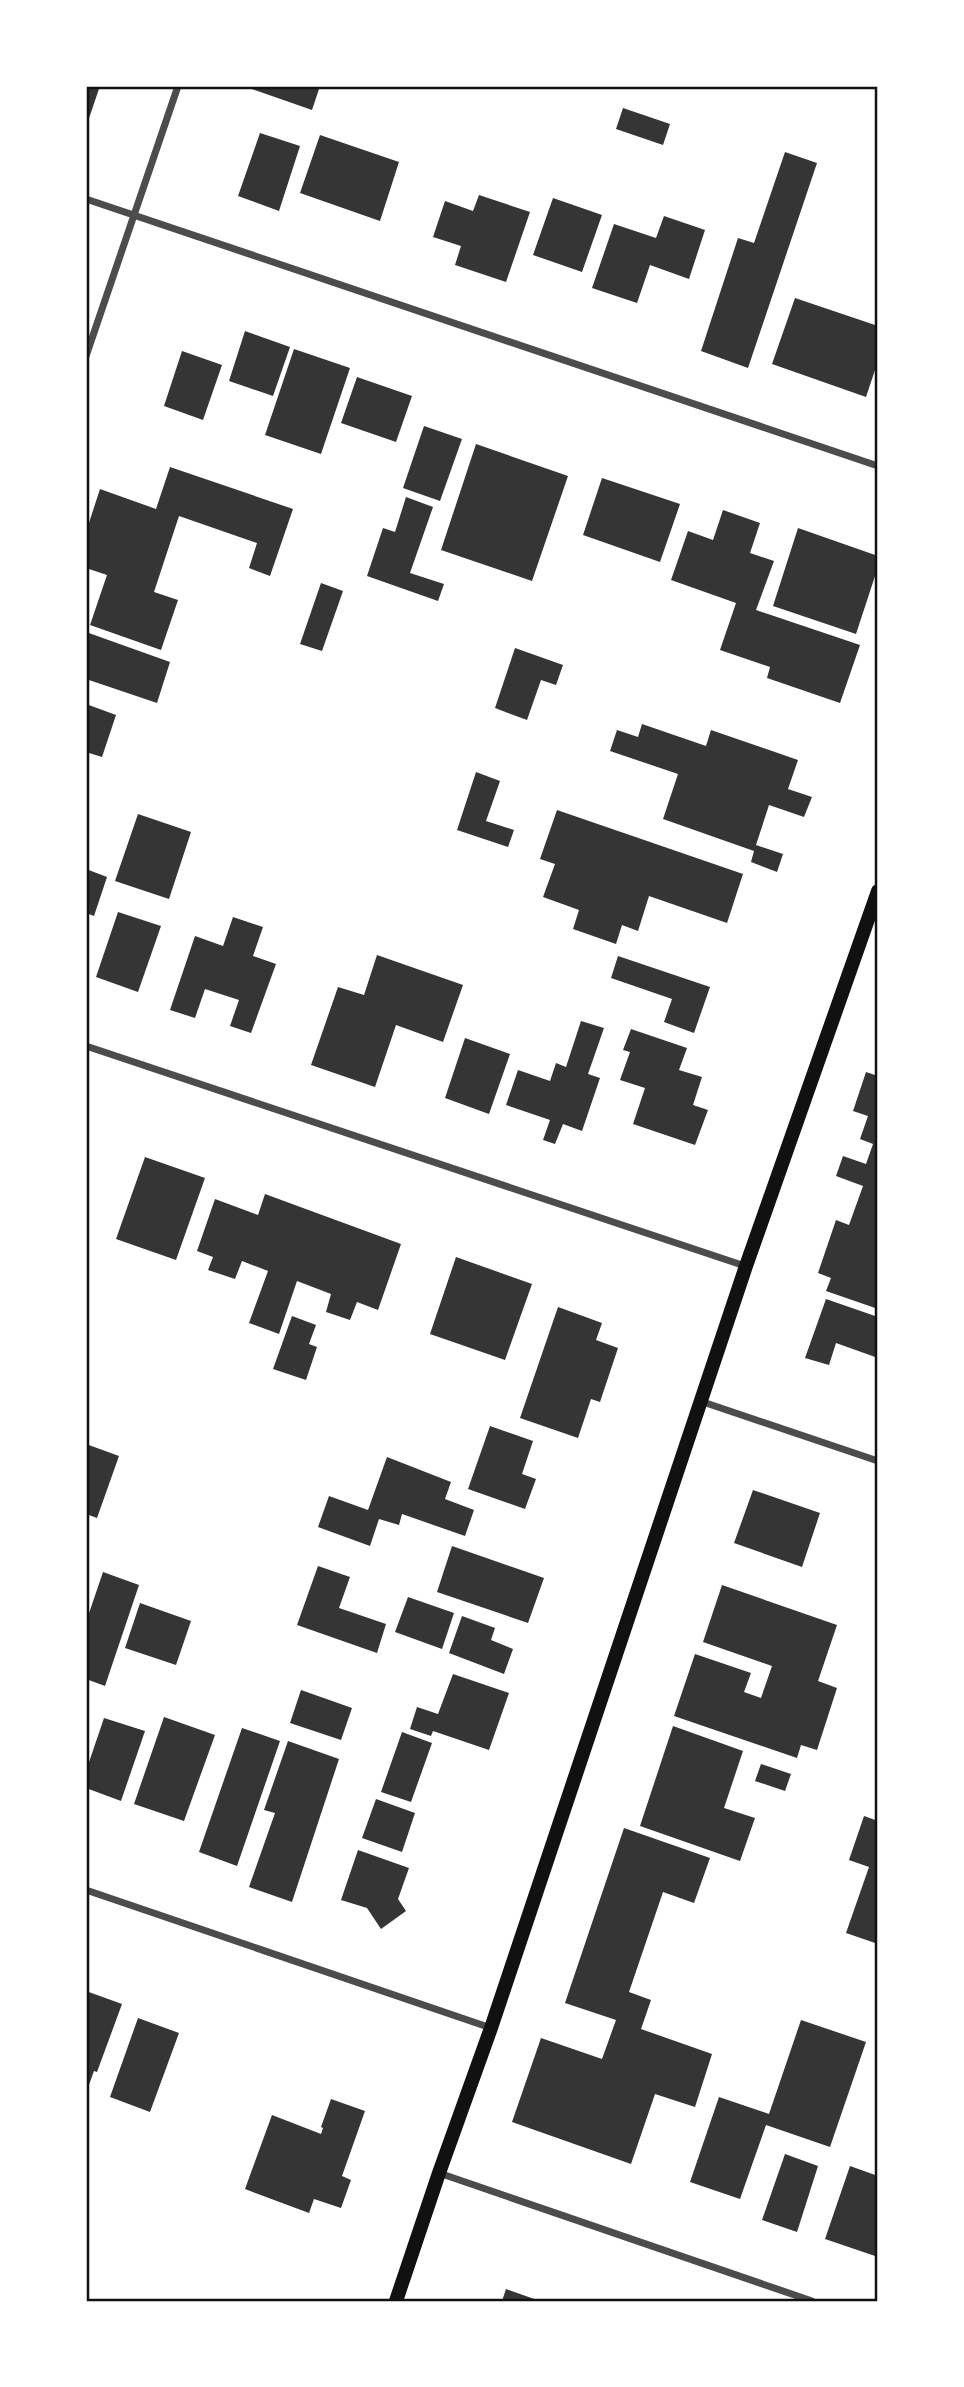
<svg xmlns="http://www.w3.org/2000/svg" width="964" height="2387" viewBox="0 0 964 2387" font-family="'DejaVu Sans',sans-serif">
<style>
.building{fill:#353535}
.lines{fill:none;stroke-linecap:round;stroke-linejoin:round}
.minor{stroke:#4c4c4c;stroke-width:7}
.secondary{stroke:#111;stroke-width:14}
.neatline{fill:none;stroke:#111;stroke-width:2.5}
</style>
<rect width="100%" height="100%" fill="#fff"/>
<!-- building -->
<path class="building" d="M 86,86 L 100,86 L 86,127 Z
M 243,86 L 320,86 L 312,110 Z
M 623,108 L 670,124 L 663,145 L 616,129 Z
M 260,133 L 300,146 L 279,211 L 238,196 Z
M 320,135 L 399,162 L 380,221 L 300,193 Z
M 785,152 L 817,163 L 748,368 L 701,351 L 738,238 L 754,243 Z
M 479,195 L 530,212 L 506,282 L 455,265 L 461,246 L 433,237 L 445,201 L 473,211 Z
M 553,198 L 602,215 L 582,272 L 533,255 Z
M 664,216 L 705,230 L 689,279 L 650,265 L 637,303 L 592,288 L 614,224 L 656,238 Z
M 795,298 L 878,326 L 878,361 L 866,397 L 772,364 Z
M 245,331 L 290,347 L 273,396 L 229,381 Z
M 294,349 L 350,368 L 321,454 L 265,435 Z
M 182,351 L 222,365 L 203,420 L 164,406 Z
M 357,377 L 412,396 L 396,442 L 341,423 Z
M 424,426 L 462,439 L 440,501 L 403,488 Z
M 476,444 L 568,476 L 532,581 L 441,550 Z
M 170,467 L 293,509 L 270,576 L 249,568 L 257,543 L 179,516 L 154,592 L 178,600 L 161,650 L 90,625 L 107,575 L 86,568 L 86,532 L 100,489 L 156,509 Z
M 602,478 L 680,504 L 660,562 L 583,535 Z
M 406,497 L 433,507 L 410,573 L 444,584 L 438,601 L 367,576 L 383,528 L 395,532 Z
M 723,510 L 760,523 L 750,553 L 774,561 L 756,610 L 860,645 L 840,703 L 767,678 L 770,667 L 720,650 L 736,603 L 671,580 L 688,531 L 713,540 Z
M 798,528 L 878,556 L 878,567 L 856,634 L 773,606 Z
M 321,583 L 343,591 L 322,651 L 300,644 Z
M 86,632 L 170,662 L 157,703 L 86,679 Z
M 515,648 L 563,665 L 556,685 L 541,680 L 527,720 L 495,708 Z
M 86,704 L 116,715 L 102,757 L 86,752 Z
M 642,724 L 706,746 L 711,730 L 798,760 L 788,789 L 812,797 L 804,817 L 769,805 L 756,845 L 783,854 L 777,872 L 751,862 L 754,851 L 663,819 L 678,774 L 610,751 L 617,730 L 638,737 Z
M 476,772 L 500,781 L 486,821 L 514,830 L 508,847 L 457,830 Z
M 557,810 L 743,874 L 727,923 L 649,896 L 638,931 L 622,925 L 616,944 L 573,929 L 579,910 L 543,897 L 555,864 L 540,859 Z
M 138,814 L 191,832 L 169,899 L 115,881 Z
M 86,869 L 107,877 L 94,916 L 86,913 Z
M 118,912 L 161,926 L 138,992 L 96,977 Z
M 233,917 L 263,927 L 253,956 L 276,964 L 251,1033 L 230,1026 L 239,1000 L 205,989 L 195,1018 L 170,1010 L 195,936 L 223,946 Z
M 377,955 L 463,985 L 443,1042 L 396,1025 L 375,1087 L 311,1065 L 338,987 L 364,995 Z
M 618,956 L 710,987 L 694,1033 L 664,1022 L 672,999 L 611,978 Z
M 581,1021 L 604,1028 L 588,1074 L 600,1078 L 582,1131 L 563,1124 L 555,1144 L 543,1140 L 550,1120 L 506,1105 L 518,1070 L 550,1081 L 556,1063 L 566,1067 Z
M 631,1029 L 687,1048 L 679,1070 L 702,1077 L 693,1105 L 708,1110 L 695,1145 L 633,1124 L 645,1088 L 620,1080 L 630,1052 L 623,1050 Z
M 465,1038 L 510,1054 L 489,1114 L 445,1098 Z
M 866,1072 L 878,1076 L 878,1309 L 826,1291 L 831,1278 L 818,1273 L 836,1220 L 849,1225 L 863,1186 L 836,1176 L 843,1156 L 866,1164 L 873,1144 L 860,1139 L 868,1116 L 853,1111 Z
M 145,1157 L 205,1178 L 176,1260 L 116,1239 Z
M 265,1194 L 401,1244 L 378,1310 L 357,1302 L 350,1320 L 326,1312 L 331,1294 L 297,1281 L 279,1334 L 249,1323 L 268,1271 L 242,1261 L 235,1279 L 208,1270 L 213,1257 L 197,1251 L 215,1199 L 258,1215 Z
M 456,1257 L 532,1284 L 505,1360 L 430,1334 Z
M 826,1299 L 878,1317 L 878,1358 L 836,1343 L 829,1365 L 805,1358 Z
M 558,1307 L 602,1323 L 596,1340 L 618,1348 L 600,1402 L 591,1399 L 578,1438 L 520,1418 Z
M 292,1316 L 316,1325 L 309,1344 L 317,1347 L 306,1380 L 273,1369 Z
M 490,1426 L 533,1441 L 522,1474 L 536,1479 L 525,1509 L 468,1489 Z
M 86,1444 L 119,1456 L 97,1518 L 86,1514 Z
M 387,1457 L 451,1482 L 445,1499 L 474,1510 L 465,1536 L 402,1514 L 399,1525 L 379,1519 L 370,1546 L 318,1527 L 329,1496 L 368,1510 Z
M 753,1490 L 820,1513 L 802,1567 L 734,1543 Z
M 452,1546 L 544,1578 L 528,1623 L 437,1592 Z
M 318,1566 L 350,1577 L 339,1608 L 386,1624 L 377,1653 L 297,1625 Z
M 103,1572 L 139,1585 L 105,1686 L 86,1679 L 86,1622 Z
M 722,1585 L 837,1625 L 818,1681 L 837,1688 L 817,1750 L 801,1745 L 797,1758 L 674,1716 L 695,1654 L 751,1673 L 744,1692 L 761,1698 L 772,1666 L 703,1642 Z
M 408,1597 L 454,1613 L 442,1649 L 395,1632 Z
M 140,1603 L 191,1621 L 176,1665 L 125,1648 Z
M 462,1616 L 495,1628 L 491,1640 L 513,1649 L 504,1674 L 449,1653 Z
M 453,1674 L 509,1693 L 489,1750 L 433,1731 L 431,1736 L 410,1729 L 417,1707 L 438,1714 Z
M 301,1690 L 352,1708 L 341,1740 L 290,1723 Z
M 164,1717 L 215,1735 L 184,1821 L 134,1804 Z
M 104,1718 L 145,1731 L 121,1801 L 86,1788 L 86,1771 Z
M 673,1726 L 743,1751 L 724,1808 L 755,1818 L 740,1861 L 640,1826 Z
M 242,1728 L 280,1741 L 237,1866 L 199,1852 Z
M 402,1732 L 432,1743 L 411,1802 L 381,1792 Z
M 288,1741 L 339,1759 L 292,1902 L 249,1887 L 275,1813 L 264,1810 Z
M 761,1764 L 791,1774 L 785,1791 L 755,1781 Z
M 376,1799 L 415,1813 L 402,1852 L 362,1838 Z
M 864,1816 L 878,1821 L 878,1944 L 846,1933 L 869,1867 L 849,1860 Z
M 624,1828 L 710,1858 L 694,1903 L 663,1892 L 629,1992 L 651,2000 L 641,2029 L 712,2054 L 695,2107 L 655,2094 L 631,2164 L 512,2122 L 541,2038 L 602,2059 L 616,2020 L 565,2003 Z
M 358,1850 L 409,1868 L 398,1899 L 406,1911 L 381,1929 L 367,1908 L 341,1900 Z
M 86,1991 L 122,2004 L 97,2072 L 94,2071 L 86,2093 Z
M 138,2018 L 179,2033 L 150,2112 L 110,2097 Z
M 801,2020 L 866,2042 L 830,2147 L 766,2125 L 740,2199 L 690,2182 L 719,2097 L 769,2114 Z
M 331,2099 L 365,2111 L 342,2176 L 351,2180 L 341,2208 L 314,2199 L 309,2213 L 245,2189 L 272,2115 L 321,2134 L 323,2128 L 321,2127 Z
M 785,2154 L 818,2166 L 797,2232 L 762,2220 Z
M 850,2166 L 878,2176 L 878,2257 L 825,2239 Z
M 506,2289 L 540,2301 L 502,2301 Z"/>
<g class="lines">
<!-- minor -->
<path class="minor" d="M 86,199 L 878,466
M 86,356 L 178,86
M 86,1046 L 745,1266
M 700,1401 L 878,1461
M 86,1890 L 491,2028
M 439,2173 L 812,2301"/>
<!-- secondary -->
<path class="secondary" d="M 396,2301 L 439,2173 L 491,2028 L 746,1266 L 878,891"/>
</g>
<!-- border -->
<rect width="964" height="2387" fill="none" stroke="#ffffff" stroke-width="175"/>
<rect x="88" y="88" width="788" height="2212" class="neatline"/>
</svg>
